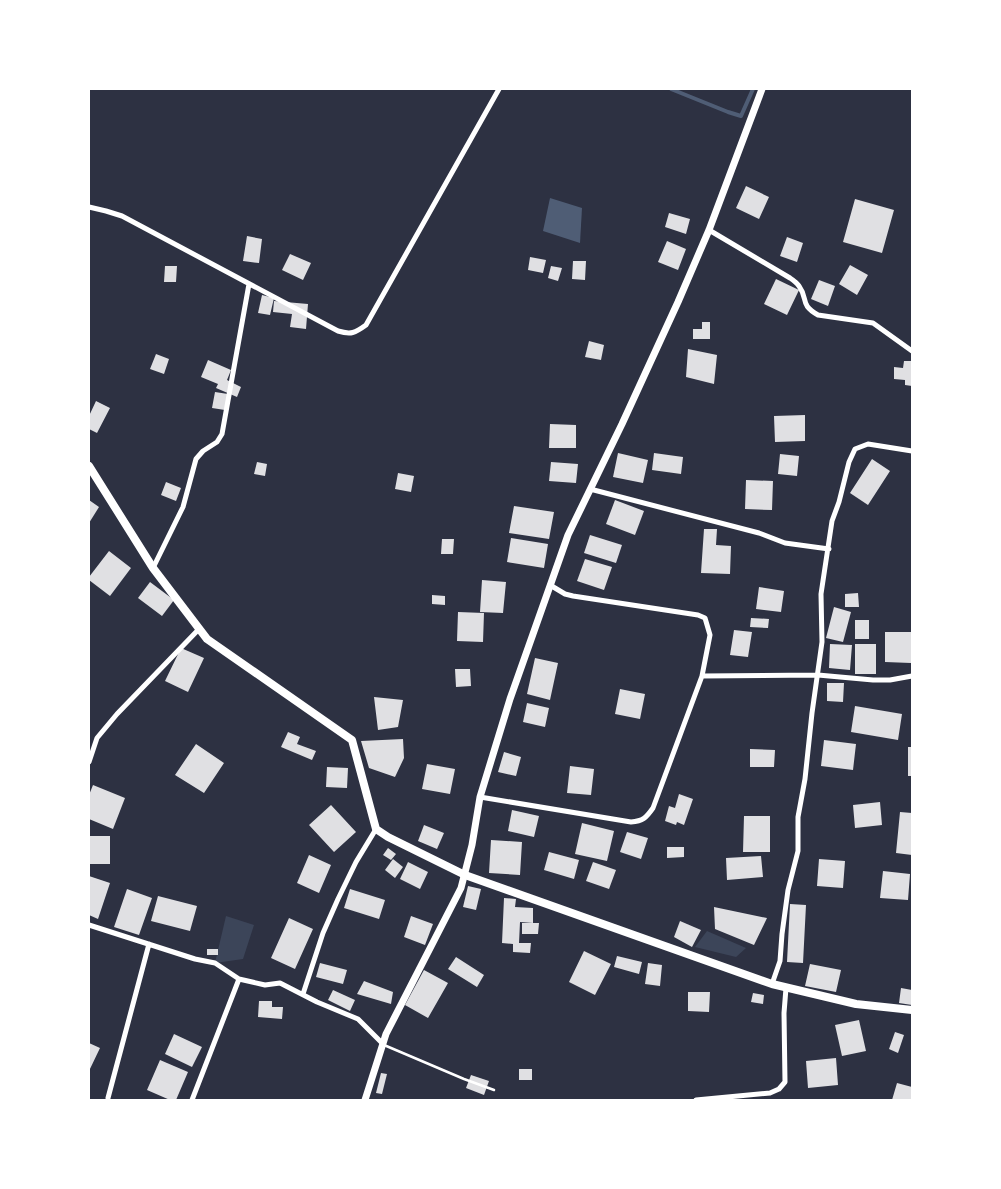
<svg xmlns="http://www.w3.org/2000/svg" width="1001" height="1189" viewBox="0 0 1001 1189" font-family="'DejaVu Sans',sans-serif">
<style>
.green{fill:#3c4559}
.water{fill:#4f5d75}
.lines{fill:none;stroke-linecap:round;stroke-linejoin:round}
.stream{stroke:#4f5d75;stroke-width:4}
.building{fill:#e0e0e3}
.service{stroke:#fff;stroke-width:2.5}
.minor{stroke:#fff;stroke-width:5}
.tertiary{stroke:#fff;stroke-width:7}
.secondary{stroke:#fff;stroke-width:8}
</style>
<rect width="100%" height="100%" fill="#2d3142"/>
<!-- green -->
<path class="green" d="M 226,916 L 254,925 L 243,959 L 215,963 Z
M 707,931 L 746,948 L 736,957 L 695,947 Z"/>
<!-- water -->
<path class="water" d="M 550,198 L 582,208 L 580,243 L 543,231 Z"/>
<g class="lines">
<!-- stream -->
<path class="stream" d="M 671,89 L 728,112 L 741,116 L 753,89"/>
</g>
<!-- building -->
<path class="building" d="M 746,186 L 769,197 L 759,219 L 736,208 Z
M 855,199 L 894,210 L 882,253 L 843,242 Z
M 669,213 L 690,219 L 686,234 L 665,227 Z
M 247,236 L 262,239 L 259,263 L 243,261 Z
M 787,237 L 803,243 L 797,262 L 780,256 Z
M 667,241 L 686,249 L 678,270 L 658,262 Z
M 290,254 L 311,263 L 303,280 L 282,270 Z
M 530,257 L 546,260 L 543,273 L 528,270 Z
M 573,261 L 586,261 L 585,280 L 572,279 Z
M 850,265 L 868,275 L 857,295 L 839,284 Z
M 165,266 L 177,266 L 176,282 L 164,282 Z
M 551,266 L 562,268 L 558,281 L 548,278 Z
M 776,279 L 799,290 L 787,315 L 764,304 Z
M 819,280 L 835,286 L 828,306 L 811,299 Z
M 262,295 L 274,298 L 270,315 L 258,313 Z
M 274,301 L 308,304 L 306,329 L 290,327 L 292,314 L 273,312 Z
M 702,322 L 710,322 L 710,339 L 693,339 L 693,329 L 702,329 Z
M 589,341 L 604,345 L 601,360 L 585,357 Z
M 688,349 L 717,355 L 714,384 L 686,377 Z
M 156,354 L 169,359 L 164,374 L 150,369 Z
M 208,360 L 231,370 L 227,380 L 241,387 L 237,397 L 216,388 L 218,384 L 201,377 Z
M 904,361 L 912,361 L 912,386 L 905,385 L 905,380 L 894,379 L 894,367 L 903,368 Z
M 215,392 L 228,394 L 225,410 L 212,408 Z
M 96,401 L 110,408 L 97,433 L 89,429 L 89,416 Z
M 805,415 L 805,441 L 775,442 L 774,416 Z
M 550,424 L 576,425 L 576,448 L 549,448 Z
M 618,453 L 648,460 L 643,483 L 613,477 Z
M 654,453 L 683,457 L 681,474 L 652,470 Z
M 780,454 L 799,456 L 797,476 L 778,474 Z
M 872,459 L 890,471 L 868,505 L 850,493 Z
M 257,462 L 267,464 L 265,476 L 254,474 Z
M 551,462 L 578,464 L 576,483 L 549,481 Z
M 398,473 L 414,476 L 411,492 L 395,489 Z
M 746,480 L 773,481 L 772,510 L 745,509 Z
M 166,482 L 181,488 L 176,501 L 161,495 Z
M 89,500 L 99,507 L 89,523 Z
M 615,500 L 644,511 L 635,535 L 606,524 Z
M 514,506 L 554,512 L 549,539 L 509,533 Z
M 704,529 L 717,529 L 716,545 L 731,546 L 730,574 L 701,573 Z
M 590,535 L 622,545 L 616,563 L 584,553 Z
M 511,538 L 548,544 L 544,568 L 507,562 Z
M 442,539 L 454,539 L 453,554 L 441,554 Z
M 109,551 L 131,568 L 110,596 L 89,580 L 89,577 Z
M 585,559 L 612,567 L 604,590 L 577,581 Z
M 482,580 L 506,582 L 503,613 L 480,612 Z
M 150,582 L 174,600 L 162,616 L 138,598 Z
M 759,587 L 784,591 L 781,612 L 756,609 Z
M 858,593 L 859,607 L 845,607 L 845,594 Z
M 432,595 L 445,596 L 445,605 L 432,604 Z
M 834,607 L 851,612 L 843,642 L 826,638 Z
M 458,612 L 484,613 L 483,642 L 457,641 Z
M 751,618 L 769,619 L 768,628 L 750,627 Z
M 855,620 L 869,620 L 869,639 L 855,639 Z
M 734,630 L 752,632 L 748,657 L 730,655 Z
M 885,632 L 911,632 L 911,663 L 885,662 Z
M 830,644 L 852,645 L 850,670 L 829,668 Z
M 855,644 L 876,644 L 876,674 L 855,674 Z
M 181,648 L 204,658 L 188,692 L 165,681 Z
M 535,658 L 558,663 L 550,700 L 527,694 Z
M 455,669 L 470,669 L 471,686 L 456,687 Z
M 827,683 L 844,683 L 843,702 L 827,701 Z
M 620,689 L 645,694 L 640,719 L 615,714 Z
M 374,697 L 403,700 L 398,727 L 378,730 Z
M 527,703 L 549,708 L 545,727 L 523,722 Z
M 855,706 L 902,714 L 898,740 L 851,732 Z
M 288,732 L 300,737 L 297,744 L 316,751 L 312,760 L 281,747 Z
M 403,739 L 404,758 L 395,777 L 369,768 L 361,741 Z
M 824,740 L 856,744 L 853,770 L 821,766 Z
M 196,744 L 224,763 L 204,793 L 175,775 Z
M 908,747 L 912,747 L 912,776 L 908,776 Z
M 750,749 L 775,750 L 774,767 L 750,767 Z
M 504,752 L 521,757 L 516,776 L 498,772 Z
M 427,764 L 455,769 L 450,794 L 422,789 Z
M 570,766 L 594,769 L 591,795 L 567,793 Z
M 327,767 L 348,768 L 347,788 L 326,787 Z
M 93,785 L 125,798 L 113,829 L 89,819 L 89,795 Z
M 679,794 L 693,799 L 684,825 L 677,822 L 676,825 L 665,821 L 669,806 L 675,808 Z
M 880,802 L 882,825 L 855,828 L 853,805 Z
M 331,805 L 356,832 L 334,852 L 309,825 Z
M 512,810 L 539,816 L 534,837 L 508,831 Z
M 900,812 L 912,813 L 912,855 L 896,853 Z
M 744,816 L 770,816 L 770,852 L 743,852 Z
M 582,823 L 614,831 L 607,861 L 575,854 Z
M 424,825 L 444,833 L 437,849 L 418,841 Z
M 627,832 L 648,838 L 641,859 L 620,852 Z
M 89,836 L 110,836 L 110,864 L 89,864 Z
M 491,840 L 522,842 L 520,875 L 489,873 Z
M 667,847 L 684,847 L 684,857 L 667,858 Z
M 388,848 L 396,854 L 391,860 L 383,855 Z
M 549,852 L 579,860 L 574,879 L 544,870 Z
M 309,855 L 331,865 L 319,893 L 297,883 Z
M 761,856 L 763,877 L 727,880 L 726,858 Z
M 393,859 L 403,867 L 395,878 L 385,870 Z
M 819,859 L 845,861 L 843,888 L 817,886 Z
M 408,862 L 428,872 L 420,889 L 400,879 Z
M 593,862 L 616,870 L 609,889 L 586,881 Z
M 883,871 L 910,874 L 908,900 L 880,898 Z
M 89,876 L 110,883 L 98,919 L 89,915 Z
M 468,886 L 481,889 L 476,910 L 463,907 Z
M 127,889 L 152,898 L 139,935 L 114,927 Z
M 350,889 L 385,900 L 379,919 L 344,908 Z
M 158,896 L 197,906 L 190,931 L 151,921 Z
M 504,898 L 516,899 L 515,907 L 533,908 L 533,923 L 520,922 L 519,943 L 531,943 L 530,953 L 513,952 L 513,944 L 502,943 Z
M 790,904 L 806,905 L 803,963 L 787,962 Z
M 714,907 L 767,918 L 754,945 L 715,929 Z
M 411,916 L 433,924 L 425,945 L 404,937 Z
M 289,918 L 313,929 L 295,969 L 271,958 Z
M 680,921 L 701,930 L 692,947 L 674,937 Z
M 522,923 L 539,923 L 538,934 L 522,934 Z
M 207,949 L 218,949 L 218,955 L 207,955 Z
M 584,951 L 611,964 L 595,995 L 569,982 Z
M 617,956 L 642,962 L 639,974 L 614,967 Z
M 456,957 L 484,975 L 477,987 L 448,969 Z
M 320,963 L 347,970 L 343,984 L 316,977 Z
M 648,963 L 662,965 L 660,986 L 645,984 Z
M 810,964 L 841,970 L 836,992 L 805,986 Z
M 424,970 L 448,983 L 428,1018 L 405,1005 Z
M 364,981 L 393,992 L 391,1004 L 357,994 Z
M 901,988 L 912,990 L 912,1005 L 899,1003 Z
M 333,990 L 355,1000 L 350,1011 L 328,1000 Z
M 688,992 L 710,992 L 709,1012 L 688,1011 Z
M 753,993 L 764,995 L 763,1004 L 751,1002 Z
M 259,1001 L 272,1001 L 272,1007 L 283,1007 L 282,1019 L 258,1017 Z
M 859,1020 L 866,1051 L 842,1056 L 835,1025 Z
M 895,1032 L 904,1035 L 898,1053 L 889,1049 Z
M 174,1034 L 202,1047 L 192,1067 L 165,1054 Z
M 89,1043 L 100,1048 L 89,1071 Z
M 836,1058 L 838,1085 L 808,1088 L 806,1061 Z
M 160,1060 L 188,1072 L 176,1100 L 170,1100 L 147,1090 Z
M 519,1069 L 532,1069 L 532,1080 L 519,1080 Z
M 381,1073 L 387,1074 L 382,1094 L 376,1093 Z
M 471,1075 L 489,1081 L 484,1095 L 466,1088 Z
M 897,1083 L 912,1087 L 912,1100 L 892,1100 Z"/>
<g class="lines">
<!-- service -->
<path class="service" d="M 384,1045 L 464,1079 L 494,1090"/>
<!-- minor -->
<path class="minor" d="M 89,207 L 106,211 L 122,216 L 338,331 C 351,335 355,333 366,325 L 499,89
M 709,230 L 790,278 C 793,280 797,283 799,286 C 809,300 799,304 818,315 L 873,323 L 912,351
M 590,489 L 759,533 L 785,543 L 829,549
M 153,568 L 183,507 L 196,459 L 203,451 L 217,442 L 222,434 L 249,284
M 550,585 L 565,594 L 573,596 L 698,615 L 705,618 L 710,635 L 702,676 L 818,675 L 873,680 L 890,680 L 912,676
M 89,762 L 97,738 L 117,714 L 199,629
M 480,797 L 631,822 C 643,821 646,818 653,808 L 702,676
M 89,925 L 195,959 L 215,963 L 239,979 L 265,985 L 280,983 L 317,1002 L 358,1019 L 383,1044
M 772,984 L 780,961 L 782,934 L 788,890 L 798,851 L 798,817 L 805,779 L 812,713 L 822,642 L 821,594 L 832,521 L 839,502 L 849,462 L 855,449 L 868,444 L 912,451
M 303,994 L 323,933 L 338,899 L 356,862 L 376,829
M 108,1098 L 149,944
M 192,1100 L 239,979
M 696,1100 L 770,1093 L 779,1089 L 785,1082 L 784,1013 L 786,988"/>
<!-- tertiary -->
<path class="tertiary" d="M 365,1100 L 386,1034 L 461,888 L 472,845 L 480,797 L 510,699 L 568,535 L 622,424 L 678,302 L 709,230 L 762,89"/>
<!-- secondary -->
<path class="secondary" d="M 89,466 L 153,568 L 207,639 L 352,740 L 376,829 L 388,837 L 465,875 L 772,984 L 856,1004 L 912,1010"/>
</g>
<!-- border -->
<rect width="1001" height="1189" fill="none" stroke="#ffffff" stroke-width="180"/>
</svg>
